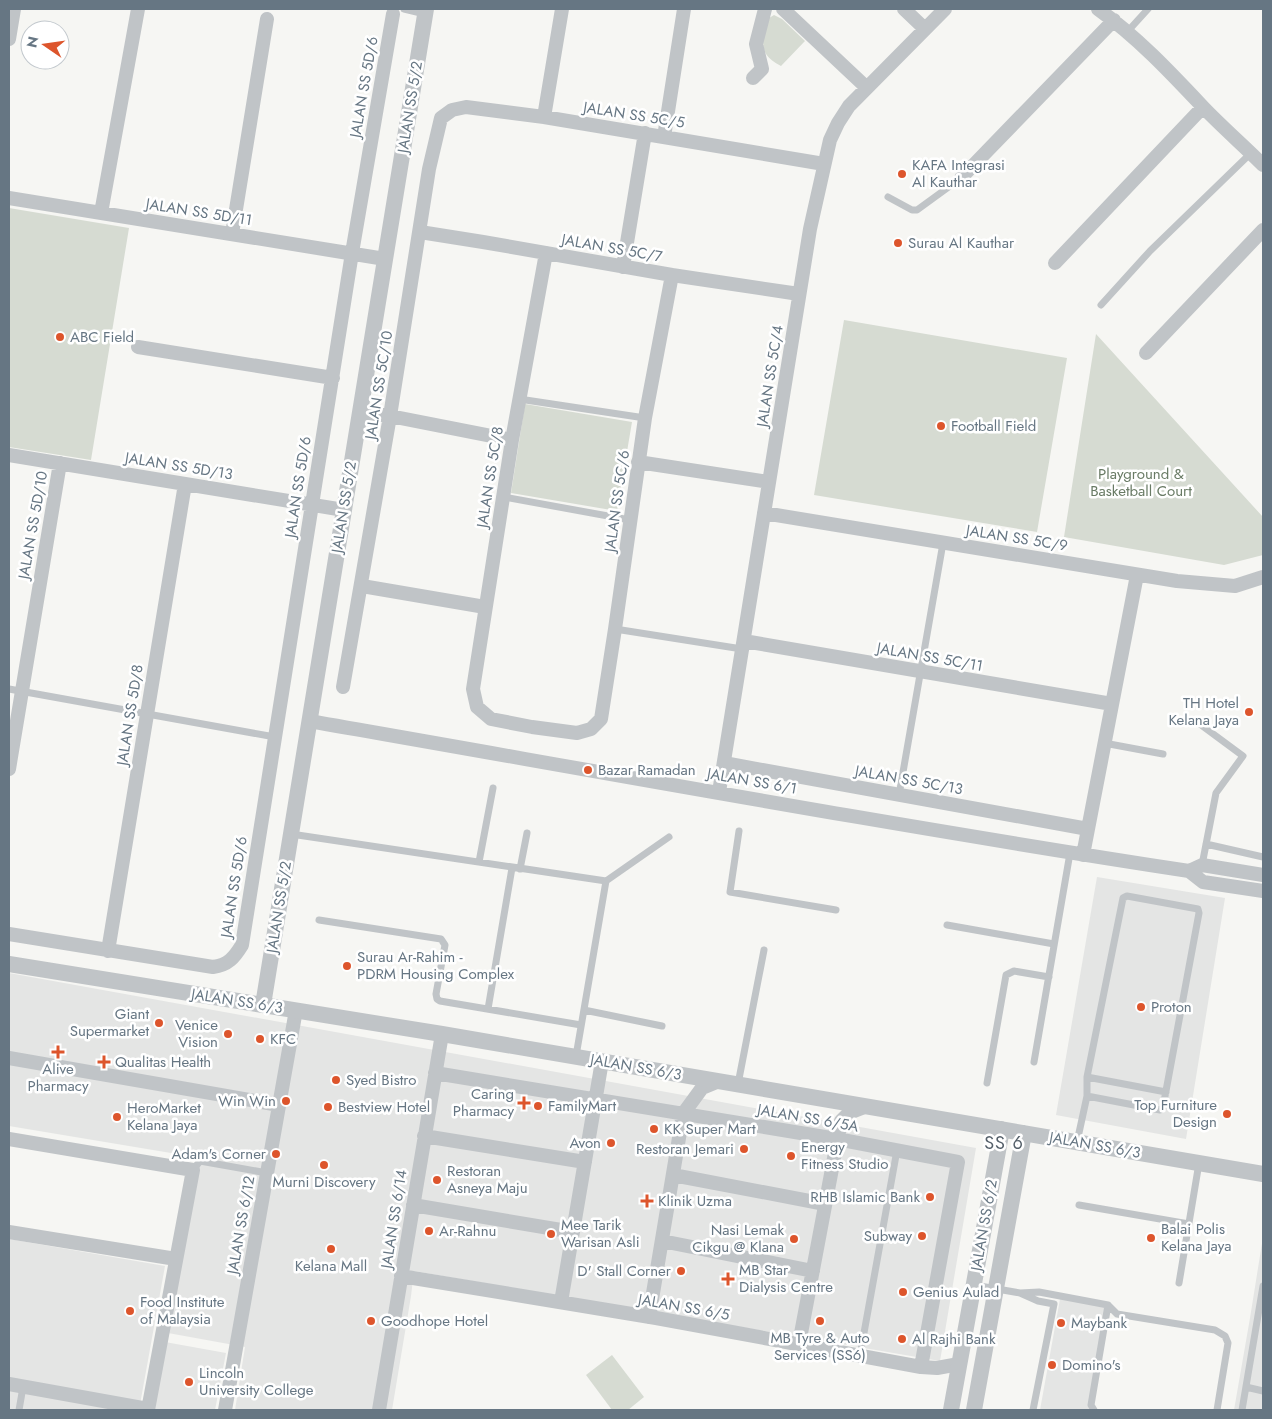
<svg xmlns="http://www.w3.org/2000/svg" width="1272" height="1419" viewBox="0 0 1272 1419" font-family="Jost,sans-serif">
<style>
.built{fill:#e4e5e4}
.green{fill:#d6dbd2}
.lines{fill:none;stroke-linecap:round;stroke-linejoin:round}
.service{stroke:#c0c4c7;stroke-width:7}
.minor{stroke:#c0c4c7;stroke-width:14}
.tertiary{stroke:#c0c4c7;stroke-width:16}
.poi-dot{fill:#dd552c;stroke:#fff;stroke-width:2}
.labels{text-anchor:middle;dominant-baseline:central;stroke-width:5;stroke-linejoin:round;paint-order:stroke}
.street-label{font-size:15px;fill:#667683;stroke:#fff}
.poi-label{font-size:15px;fill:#667683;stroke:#fff;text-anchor:start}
.park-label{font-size:15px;fill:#697b65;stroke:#fff}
.quarter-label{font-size:18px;letter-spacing:1px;fill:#545f69;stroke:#fff}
</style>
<rect width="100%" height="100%" fill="#f6f6f3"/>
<!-- built -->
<path class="built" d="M 1097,877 L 1225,898 L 1186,1139 L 1056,1115 Z
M 9,973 L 976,1148 L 940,1361 L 414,1271 L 411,1296 L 392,1410 L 235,1410 L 245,1347 L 168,1333 L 201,1158 L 9,1126 Z
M 1263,1237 L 1263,1410 L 1234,1410 L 1250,1318 Z
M 9,1239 L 165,1266 L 139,1410 L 9,1410 Z
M 1060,1299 L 1106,1307 L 1091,1410 L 1040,1410 Z
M 165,1342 L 226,1353 L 215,1410 L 152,1410 Z"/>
<!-- green -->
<path class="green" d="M 774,15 L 782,19 L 805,41 L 781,66 C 757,53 763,43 766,20 Z
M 9,208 L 129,228 L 91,460 L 9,447 Z
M 844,320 L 1067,358 L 1037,532 L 814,495 Z
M 1096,334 L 1263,517 L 1263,555 L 1224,565 L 1064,537 Z
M 525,404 L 632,422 L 617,511 L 511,493 Z
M 612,1355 L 644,1397 L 628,1410 L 612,1410 L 586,1375 Z"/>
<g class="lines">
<!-- service -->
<path class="service" d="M 404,9 L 425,14
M 1128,31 L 1148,9
M 888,197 L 912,210 L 917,210 L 961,178
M 1101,305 L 1150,251 L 1251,153
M 519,399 L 645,418
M 504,497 L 630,520
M 615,629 L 742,649
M 9,689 L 275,737
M 1197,722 L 1243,756 L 1216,793 L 1202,865
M 1104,743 L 1163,754
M 899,795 L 943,543
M 739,831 L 730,892 L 836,910
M 291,834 L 606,881 L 669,837
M 1206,844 L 1263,857
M 479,862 L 493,788
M 520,869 L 527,833
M 319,920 L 441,939 L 445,945 L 436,994 L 437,999 L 440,1001 L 581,1025
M 947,925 L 1054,944
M 488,1009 L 512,868
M 584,1010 L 662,1026
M 576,1056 L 606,881
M 1034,1062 L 1070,853
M 1087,1077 L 1166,1092
M 987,1083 L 1006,975 L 1014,971 L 1049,977
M 738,1084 L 764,950
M 1077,1142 L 1087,1096 L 1087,1077 L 1123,898 L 1127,896 L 1198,909 L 1199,913 L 1163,1107 L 1160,1110 L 1087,1096
M 193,1170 L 200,1161 L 267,1173
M 1079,1205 L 1189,1224
M 1179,1283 L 1199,1163
M 974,1285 L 1020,1293 L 1038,1301 L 1054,1304 L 1033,1410
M 1020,1293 L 1039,1292 L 1108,1305 L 1117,1314 L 1215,1330 L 1225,1336 L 1228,1343 L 1217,1410
M 860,1355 L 897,1150
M 1246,1387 L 1263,1391
M 19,1410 L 23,1387
M 1094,1410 L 1091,1405 L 1108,1305
M 1242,1410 L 1263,1286"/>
<!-- minor -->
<path class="minor" d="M 783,9 L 867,88
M 904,9 L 925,29
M 1098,9 C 1137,37 1169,71 1202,106 C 1222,127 1243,145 1263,165
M 9,39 L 14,9
M 753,78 L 762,69 L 756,44 L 765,9
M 544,117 L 562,9
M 664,137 L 684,9
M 961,178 L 1114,20
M 9,198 L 385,259
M 101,213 L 138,9
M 420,232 L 483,242 L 672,275 L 799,294
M 232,234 L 267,19
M 546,253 L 512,440 L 473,689 L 477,707 L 491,719 L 532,727 L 577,733 L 591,729 L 601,719 L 615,629 L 645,418 L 672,275
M 1055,263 L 1203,107
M 623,267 L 645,133
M 138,347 L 333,378
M 1146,353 L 1263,230
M 360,412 L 390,416 L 512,440
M 9,455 L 344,510
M 638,462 L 769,482
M 764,513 L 1177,581 L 1235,586 L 1263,577
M 362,586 L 485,607
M 744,641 L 1112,704
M 343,687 L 390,416 L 429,169 L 441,118 L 452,110 L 466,107 L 544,117 L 824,164
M 309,721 C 602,772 895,826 1189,871 L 1203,882 L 1263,891
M 724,763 L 1088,829
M 9,769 L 60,463
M 719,792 L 810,229 L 830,140 L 838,123 L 849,106 L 945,9
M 1083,855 L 1137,575
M 1189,871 L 1202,865 L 1263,875
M 9,934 L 213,967 C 228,965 234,958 242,945 L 352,253 L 393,14
M 108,951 L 185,484
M 9,1058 L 279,1105
M 435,1073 L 837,1139 L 958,1162 L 921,1367
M 424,1136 L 585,1162
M 9,1139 L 193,1170 L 148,1410
M 673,1175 L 825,1204
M 413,1205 L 573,1232
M 9,1232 L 176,1259
M 662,1241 L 813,1271
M 401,1276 L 656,1318 L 921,1367 L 937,1368 L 959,1364
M 561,1302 L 602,1061
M 649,1317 L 683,1114 L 702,1088 L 719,1081
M 799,1344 L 841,1121 L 849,1113 L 867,1106
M 9,1384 L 148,1409
M 225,1410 L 296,1010
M 379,1410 L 442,1034"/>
<!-- tertiary -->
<path class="tertiary" d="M 9,964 L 442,1034 L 1263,1174
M 263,1005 L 426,9
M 951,1410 L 1002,1129
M 974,1410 L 1024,1133"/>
</g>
<!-- markers -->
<g class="poi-dot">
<circle cx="902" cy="174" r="5"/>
<circle cx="898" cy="243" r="5"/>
<circle cx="60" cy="337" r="5"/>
<circle cx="941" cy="426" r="5"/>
<circle cx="1249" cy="712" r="5"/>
<circle cx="588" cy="770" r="5"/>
<circle cx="347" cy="966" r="5"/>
<circle cx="1141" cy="1007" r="5"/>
<circle cx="159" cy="1023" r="5"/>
<circle cx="228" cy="1034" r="5"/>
<circle cx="260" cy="1039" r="5"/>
<path d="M55.5 1044.5h5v5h5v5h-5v5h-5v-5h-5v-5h5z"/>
<path d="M101.5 1054.5h5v5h5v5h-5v5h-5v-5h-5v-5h5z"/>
<circle cx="336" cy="1080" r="5"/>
<circle cx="286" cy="1101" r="5"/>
<path d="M521.5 1095.5h5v5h5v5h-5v5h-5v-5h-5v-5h5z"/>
<circle cx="538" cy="1106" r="5"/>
<circle cx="328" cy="1107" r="5"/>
<circle cx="1227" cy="1114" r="5"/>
<circle cx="117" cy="1117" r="5"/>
<circle cx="654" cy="1129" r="5"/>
<circle cx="611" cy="1143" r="5"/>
<circle cx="744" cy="1149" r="5"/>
<circle cx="276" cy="1154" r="5"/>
<circle cx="791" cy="1156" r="5"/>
<circle cx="324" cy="1165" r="5"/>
<circle cx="437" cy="1180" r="5"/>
<circle cx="930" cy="1197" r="5"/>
<path d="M644.5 1193.5h5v5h5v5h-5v5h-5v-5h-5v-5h5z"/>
<circle cx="429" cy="1231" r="5"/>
<circle cx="551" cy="1234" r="5"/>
<circle cx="922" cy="1236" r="5"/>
<circle cx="1151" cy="1238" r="5"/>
<circle cx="794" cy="1239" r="5"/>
<circle cx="331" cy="1249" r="5"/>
<circle cx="681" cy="1271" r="5"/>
<path d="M725.5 1271.5h5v5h5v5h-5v5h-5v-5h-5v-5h5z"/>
<circle cx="903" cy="1292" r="5"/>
<circle cx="130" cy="1311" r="5"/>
<circle cx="371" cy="1321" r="5"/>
<circle cx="820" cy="1321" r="5"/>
<circle cx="1061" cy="1323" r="5"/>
<circle cx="902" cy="1339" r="5"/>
<circle cx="1052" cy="1365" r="5"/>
<circle cx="189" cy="1382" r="5"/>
</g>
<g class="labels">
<!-- street labels -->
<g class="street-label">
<text transform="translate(364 87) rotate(-80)">JALAN SS 5D/6</text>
<text transform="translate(410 107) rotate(-81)">JALAN SS 5/2</text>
<text transform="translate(634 115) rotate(9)">JALAN SS 5C/5</text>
<text transform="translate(199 212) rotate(9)">JALAN SS 5D/11</text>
<text transform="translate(612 248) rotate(10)">JALAN SS 5C/7</text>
<text transform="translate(770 376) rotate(-81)">JALAN SS 5C/4</text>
<text transform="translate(379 385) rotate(-81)">JALAN SS 5C/10</text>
<text transform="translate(179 466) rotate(9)">JALAN SS 5D/13</text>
<text transform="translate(490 477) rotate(-81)">JALAN SS 5C/8</text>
<text transform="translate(298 487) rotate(-81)">JALAN SS 5D/6</text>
<text transform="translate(617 501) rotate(-82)">JALAN SS 5C/6</text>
<text transform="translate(344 507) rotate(-81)">JALAN SS 5/2</text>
<text transform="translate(33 525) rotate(-80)">JALAN SS 5D/10</text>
<text transform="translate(1017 538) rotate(9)">JALAN SS 5C/9</text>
<text transform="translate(930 657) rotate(10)">JALAN SS 5C/11</text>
<text transform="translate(130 715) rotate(-81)">JALAN SS 5D/8</text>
<text transform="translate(909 780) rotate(10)">JALAN SS 5C/13</text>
<text transform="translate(752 781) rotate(10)">JALAN SS 6/1</text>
<text transform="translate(234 887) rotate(-81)">JALAN SS 5D/6</text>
<text transform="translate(279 907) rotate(-81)">JALAN SS 5/2</text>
<text transform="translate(237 1001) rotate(9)">JALAN SS 6/3</text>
<text transform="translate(636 1067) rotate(10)">JALAN SS 6/3</text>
<text transform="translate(808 1118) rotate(10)">JALAN SS 6/5A</text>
<text transform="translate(1095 1145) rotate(10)">JALAN SS 6/3</text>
<text transform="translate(394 1219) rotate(-81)">JALAN SS 6/14</text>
<text transform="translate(241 1225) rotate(-80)">JALAN SS 6/12</text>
<text transform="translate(984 1225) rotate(-80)">JALAN SS 6/2</text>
<text transform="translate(684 1307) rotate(10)">JALAN SS 6/5</text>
</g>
<!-- poi labels -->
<g class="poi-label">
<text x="912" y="165">KAFA Integrasi<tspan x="912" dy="17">Al Kauthar</tspan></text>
<text x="908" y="243">Surau Al Kauthar</text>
<text x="70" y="337">ABC Field</text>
<text x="951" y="426">Football Field</text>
<text x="1239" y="703" text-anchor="end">TH Hotel<tspan x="1239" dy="17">Kelana Jaya</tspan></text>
<text x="598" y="770">Bazar Ramadan</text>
<text x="357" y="957">Surau Ar-Rahim -<tspan x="357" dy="17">PDRM Housing Complex</tspan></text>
<text x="1151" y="1007">Proton</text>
<text x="149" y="1014" text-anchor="end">Giant<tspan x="149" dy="17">Supermarket</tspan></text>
<text x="218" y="1025" text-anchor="end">Venice<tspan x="218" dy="17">Vision</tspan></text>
<text x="270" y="1039">KFC</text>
<text x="115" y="1062">Qualitas Health</text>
<text x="58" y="1069" text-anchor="middle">Alive<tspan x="58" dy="17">Pharmacy</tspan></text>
<text x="346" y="1080">Syed Bistro</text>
<text x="514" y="1094" text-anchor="end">Caring<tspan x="514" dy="17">Pharmacy</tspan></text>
<text x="276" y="1101" text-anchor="end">Win Win</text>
<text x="1217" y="1105" text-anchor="end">Top Furniture<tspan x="1217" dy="17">Design</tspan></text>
<text x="548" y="1106">FamilyMart</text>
<text x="338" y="1107">Bestview Hotel</text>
<text x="127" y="1108">HeroMarket<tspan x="127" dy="17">Kelana Jaya</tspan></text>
<text x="664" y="1129">KK Super Mart</text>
<text x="601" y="1143" text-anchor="end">Avon</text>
<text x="801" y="1147">Energy<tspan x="801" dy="17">Fitness Studio</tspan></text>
<text x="734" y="1149" text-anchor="end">Restoran Jemari</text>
<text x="266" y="1154" text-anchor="end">Adam's Corner</text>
<text x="447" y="1171">Restoran<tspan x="447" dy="17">Asneya Maju</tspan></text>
<text x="324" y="1182" text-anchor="middle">Murni Discovery</text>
<text x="920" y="1197" text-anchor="end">RHB Islamic Bank</text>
<text x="658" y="1201">Klinik Uzma</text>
<text x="561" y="1225">Mee Tarik<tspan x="561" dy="17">Warisan Asli</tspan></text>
<text x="1161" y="1229">Balai Polis<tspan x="1161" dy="17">Kelana Jaya</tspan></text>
<text x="784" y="1230" text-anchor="end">Nasi Lemak<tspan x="784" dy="17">Cikgu @ Klana</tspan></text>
<text x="439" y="1231">Ar-Rahnu</text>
<text x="912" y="1236" text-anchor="end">Subway</text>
<text x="331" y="1266" text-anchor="middle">Kelana Mall</text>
<text x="739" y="1270">MB Star<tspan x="739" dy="17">Dialysis Centre</tspan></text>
<text x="671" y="1271" text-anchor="end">D' Stall Corner</text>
<text x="913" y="1292">Genius Aulad</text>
<text x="140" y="1302">Food Institute<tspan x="140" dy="17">of Malaysia</tspan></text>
<text x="381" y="1321">Goodhope Hotel</text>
<text x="1071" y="1323">Maybank</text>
<text x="820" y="1338" text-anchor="middle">MB Tyre &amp; Auto<tspan x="820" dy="17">Services (SS6)</tspan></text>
<text x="912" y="1339">Al Rajhi Bank</text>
<text x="1062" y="1365">Domino's</text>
<text x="199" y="1373">Lincoln<tspan x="199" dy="17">University College</tspan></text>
</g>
<!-- park labels -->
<g class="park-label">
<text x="1141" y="474">Playground &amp;<tspan x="1141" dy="17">Basketball Court</tspan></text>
</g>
<!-- quarter labels -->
<g class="quarter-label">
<text x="1004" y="1143">SS 6</text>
</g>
</g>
<!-- border -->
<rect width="1272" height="1419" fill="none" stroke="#667683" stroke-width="20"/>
<!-- north arrow -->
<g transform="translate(45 45) rotate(283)"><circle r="24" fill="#ffffff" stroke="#c2c8cd"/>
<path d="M0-4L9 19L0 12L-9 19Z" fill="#dd552c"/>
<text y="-8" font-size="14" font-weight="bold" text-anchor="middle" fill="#667683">N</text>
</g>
</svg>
